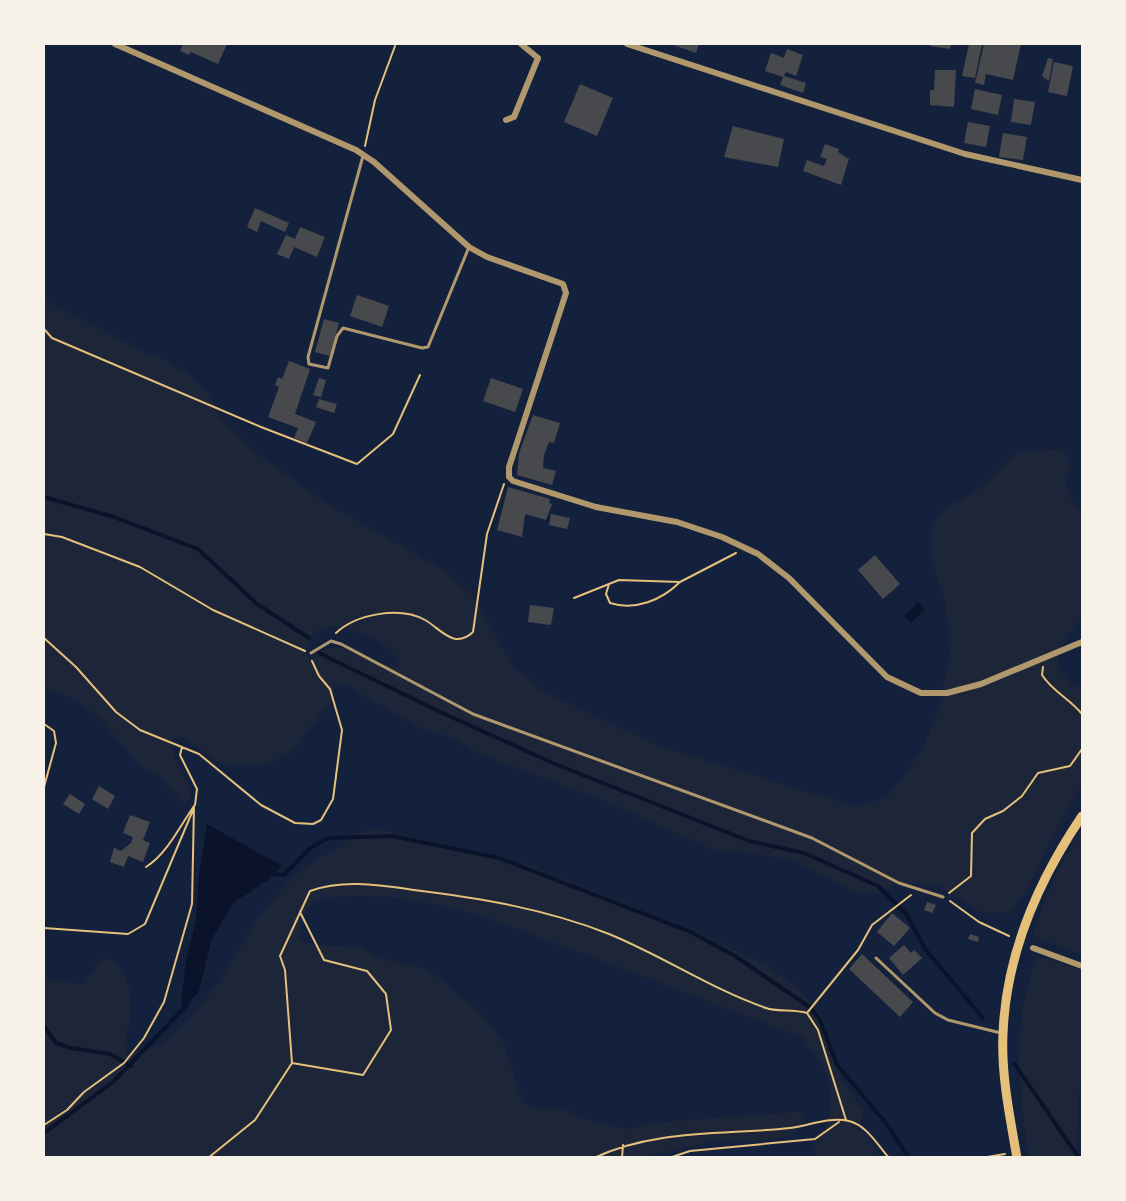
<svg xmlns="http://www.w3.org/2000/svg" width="1126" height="1201" viewBox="0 0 1126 1201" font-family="'Sofia Sans Condensed',sans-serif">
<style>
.green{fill:#1d2539;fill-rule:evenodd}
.water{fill:#0b132b}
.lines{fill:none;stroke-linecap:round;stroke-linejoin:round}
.stream{stroke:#0b132b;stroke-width:4}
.building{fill:#48494c}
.path{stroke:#e5c07b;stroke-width:2}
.service{stroke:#b1986c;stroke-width:3}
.minor{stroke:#b1986c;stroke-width:6}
.primary{stroke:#e5c07b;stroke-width:9}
</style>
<rect width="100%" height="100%" fill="#14213d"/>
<!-- green -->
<path class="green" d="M 44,300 L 145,352 L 164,359 L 188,374 L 210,394 L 219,416 L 250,448 L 324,502 L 442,569 L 472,595 L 512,665 L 541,690 L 656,745 L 857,807 L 885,798 L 903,777 L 921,752 L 939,709 L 949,657 L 948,626 L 944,596 L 932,563 L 932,525 L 944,510 L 984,486 L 1017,452 L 1034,449 L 1062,450 L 1070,463 L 1066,484 L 1074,507 L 1082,511 L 1082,618 C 1068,633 1060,646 1058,667 L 1071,684 L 1082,687 L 1082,785 L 1059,823 L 1026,892 L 1009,913 L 981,912 L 937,885 L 899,883 L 874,895 L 857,892 L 791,860 L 744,852 L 716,851 L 596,797 L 516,768 L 474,751 L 453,738 L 418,727 L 348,686 L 334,685 L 334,701 L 318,717 L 316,724 C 303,729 302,742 292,751 C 278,761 246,770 229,766 C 212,763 197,745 182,737 L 170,740 C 172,760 188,775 191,797 L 183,804 L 159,775 L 138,764 L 101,720 L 80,702 L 44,687 ZM 335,625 C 359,632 394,640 400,668 C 385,667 340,644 332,647 C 324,649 317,656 310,659 L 304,651 L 315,632 Z
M 1082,828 L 1082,955 L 1033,936 C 1045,897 1060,861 1082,828 Z
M 378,829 L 522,863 L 696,932 L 766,965 L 793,984 L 821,1013 L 840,1077 L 864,1112 L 857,1131 L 867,1133 L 880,1157 L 817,1157 L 811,1145 L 828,1124 L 830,1091 L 824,1068 L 802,1037 L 484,916 C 435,904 386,892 337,897 C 329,898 321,896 314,901 C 304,909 299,927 300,940 L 316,945 L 361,947 L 379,958 L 424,969 L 441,980 L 475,1009 L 502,1039 L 520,1095 L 524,1103 L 531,1108 L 563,1109 L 585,1119 L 625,1129 L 662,1122 L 794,1112 L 802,1112 L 806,1122 L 791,1136 L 762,1140 L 710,1142 L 640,1158 L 44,1157 L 44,979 L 83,985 L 102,958 C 127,959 133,994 131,1015 C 129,1031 120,1039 128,1055 L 163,1044 L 191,1016 L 217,985 L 258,918 L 291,879 L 315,860 L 341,847 L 354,834 Z
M 1038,956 L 1082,970 L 1082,1059 L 1075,1157 L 1029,1157 C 1019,1092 1010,1018 1038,956 Z"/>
<!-- water -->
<path class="water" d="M 918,602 L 925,610 L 911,623 L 904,616 Z
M 207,824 L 282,866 L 268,880 L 233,903 L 212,939 L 199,991 L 185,1008 L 181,1004 L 186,960 L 196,921 L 199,874 Z"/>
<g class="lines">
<!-- stream -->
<path class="stream" d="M 44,497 L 114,517 L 198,549 L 257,604 L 309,638
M 319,653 L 438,711 L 555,764 L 749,841 L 804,853 L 878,886 L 906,914 L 926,950 L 983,1018
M 273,874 L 284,875 L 309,849 L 328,838 L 392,836 L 499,858 L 691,932 L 735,956 L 811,1008 L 820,1020 L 837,1065 L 885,1122 L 909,1158
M 44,1026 L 56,1043 L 71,1048 L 110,1054 L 131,1066
M 1014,1063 L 1079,1158
M 44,1133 L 113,1082 L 188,1004"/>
</g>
<!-- building -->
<path class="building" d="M 183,44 L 227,44 L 218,64 L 191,52 L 189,55 L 180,51 Z
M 670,44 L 699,44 L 696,53 Z
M 930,44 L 951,44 L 950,49 L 930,46 Z
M 969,44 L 982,44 L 975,78 L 962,76 Z
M 984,44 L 1021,44 L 1013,80 L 986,74 L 984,85 L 975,83 Z
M 787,49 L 803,55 L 796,76 L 786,72 L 784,76 L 806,83 L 803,93 L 780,85 L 783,77 L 765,71 L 771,53 L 784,58 Z
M 1048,58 L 1053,59 L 1049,81 L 1042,76 Z
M 1054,62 L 1073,66 L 1067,96 L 1048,92 Z
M 935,70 L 956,70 L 954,107 L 930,105 L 930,90 L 934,90 Z
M 580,84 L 613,98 L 597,136 L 564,122 Z
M 975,89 L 1002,95 L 998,115 L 971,109 Z
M 1014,99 L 1035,102 L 1031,125 L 1011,122 Z
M 968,122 L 990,126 L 986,147 L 964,143 Z
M 733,126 L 784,139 L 778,167 L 724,157 Z
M 1003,133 L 1027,137 L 1023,160 L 999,157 Z
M 825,144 L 839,149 L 838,152 L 849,159 L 841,185 L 803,171 L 807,160 L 824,166 L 827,159 L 820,157 Z
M 255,208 L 289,223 L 285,232 L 261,221 L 257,232 L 247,227 Z
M 300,227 L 325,237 L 317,257 L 294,247 L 289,259 L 277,254 L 286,235 L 295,239 Z
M 357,295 L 389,306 L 382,327 L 350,316 Z
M 324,319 L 339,323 L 330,356 L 315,352 Z
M 289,361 L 310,369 L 295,414 L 316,422 L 307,443 L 294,438 L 298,428 L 268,417 L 279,387 L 275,385 L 278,377 L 282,379 Z
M 319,378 L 326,380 L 321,397 L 313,395 Z
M 491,378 L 523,389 L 515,412 L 483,401 Z
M 319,399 L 337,404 L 334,413 L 316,407 Z
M 533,415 L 560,423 L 554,443 L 549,442 L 544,455 L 543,468 L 556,471 L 552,485 L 517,475 L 519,453 Z
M 508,487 L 550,499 L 549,503 L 552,504 L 546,520 L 525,514 L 522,537 L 497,530 Z
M 551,514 L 570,518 L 567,529 L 549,525 Z
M 875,555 L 900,584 L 883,599 L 858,570 Z
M 530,605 L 554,608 L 551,625 L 528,622 Z
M 99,786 L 115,796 L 108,809 L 92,799 Z
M 70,794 L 85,804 L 79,814 L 63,804 Z
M 130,815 L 150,822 L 143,840 L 150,843 L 143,862 L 128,856 L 124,867 L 110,862 L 114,848 L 121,851 L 131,843 L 133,837 L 123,833 Z
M 927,902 L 936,905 L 932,913 L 924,910 Z
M 892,913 L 910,928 L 894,946 L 877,932 Z
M 970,934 L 979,937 L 978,942 L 968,939 Z
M 904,945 L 911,953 L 914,950 L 922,958 L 903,975 L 889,958 Z
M 862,954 L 913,1002 L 900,1017 L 849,969 Z"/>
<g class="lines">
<!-- path -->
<path class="path" d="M 365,146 L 375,100 L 395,46
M 44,329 L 52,338 L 261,427 L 357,464 L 393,434 L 420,375
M 44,534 L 62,537 L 140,567 L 213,610 L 305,651
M 680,582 C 662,600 635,611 610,603 L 606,594 L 609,584 L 619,580 L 680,582 L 736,553
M 574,598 L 609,584
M 336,633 C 356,614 400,606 425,620 C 441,629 454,650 473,632 L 487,534 L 504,484
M 44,638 L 76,667 L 116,712 L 140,730 L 199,754 L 261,805 L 295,823 L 313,824 L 321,820 L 333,799 L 342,730 L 330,689 L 319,676 L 312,661
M 1043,667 L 1042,675 C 1053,692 1069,698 1082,714
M 44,724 L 54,731 L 56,743 L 44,787
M 182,747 L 180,755 L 197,789 L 195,805
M 146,867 C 167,854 180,826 194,806
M 949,893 L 971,876 L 972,833 L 985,819 L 1003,811 L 1022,796 L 1038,773 L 1070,766 L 1082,749
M 950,901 L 979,922 L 1009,936
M 44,928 L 128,934 L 145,924 L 193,810
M 807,1013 L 858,950 L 872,925 L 911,895
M 292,1063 L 363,1075 L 391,1030 L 386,994 L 367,971 L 324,960 L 300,912
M 44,1125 L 67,1110 L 84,1092 L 124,1063 L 144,1038 L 164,1002 L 192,904 L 194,806
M 208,1158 L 255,1120 L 292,1063 L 285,970 L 280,956 L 310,891 C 343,879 379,885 414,890 C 480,898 546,909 609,934 C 663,956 711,989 766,1008 C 776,1012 793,1009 807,1013 L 818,1030 L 846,1120
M 594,1158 C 654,1129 725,1135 790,1128 C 808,1126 830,1116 849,1121 C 866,1125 877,1144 889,1158
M 622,1158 L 623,1145
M 669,1158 L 690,1151 L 815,1139 L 839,1122
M 981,1158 L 1005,1154"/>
<!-- service -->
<path class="service" d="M 363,156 L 308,357 L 309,364 L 328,368 L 337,336 L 343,328 L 422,348 L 428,347 L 469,247
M 311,653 L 331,641 L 341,644 L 473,714 L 812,838 L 899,883 L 943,897
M 876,958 L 935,1013 L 948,1020 L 1001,1033"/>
<!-- minor -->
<path class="minor" d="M 115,44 L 356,150 L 374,162 L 469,247 L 487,257 L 563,284 L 566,293 L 509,467 L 509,477 L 513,481 L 596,507 L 677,522 L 722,537 L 758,554 L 789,578 L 887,677 L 921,693 L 947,693 L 981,684 L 1082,642
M 627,44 L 965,154 L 1082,180
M 506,120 L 514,117 L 538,58 L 521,44
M 1033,948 L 1082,966"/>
<!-- primary -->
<path class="primary" d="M 1017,1158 C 1010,1117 1001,1075 1003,1034 C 1006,953 1038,881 1082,816"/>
</g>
<!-- border -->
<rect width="1126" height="1201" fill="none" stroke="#f6f1e7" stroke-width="90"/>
</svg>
